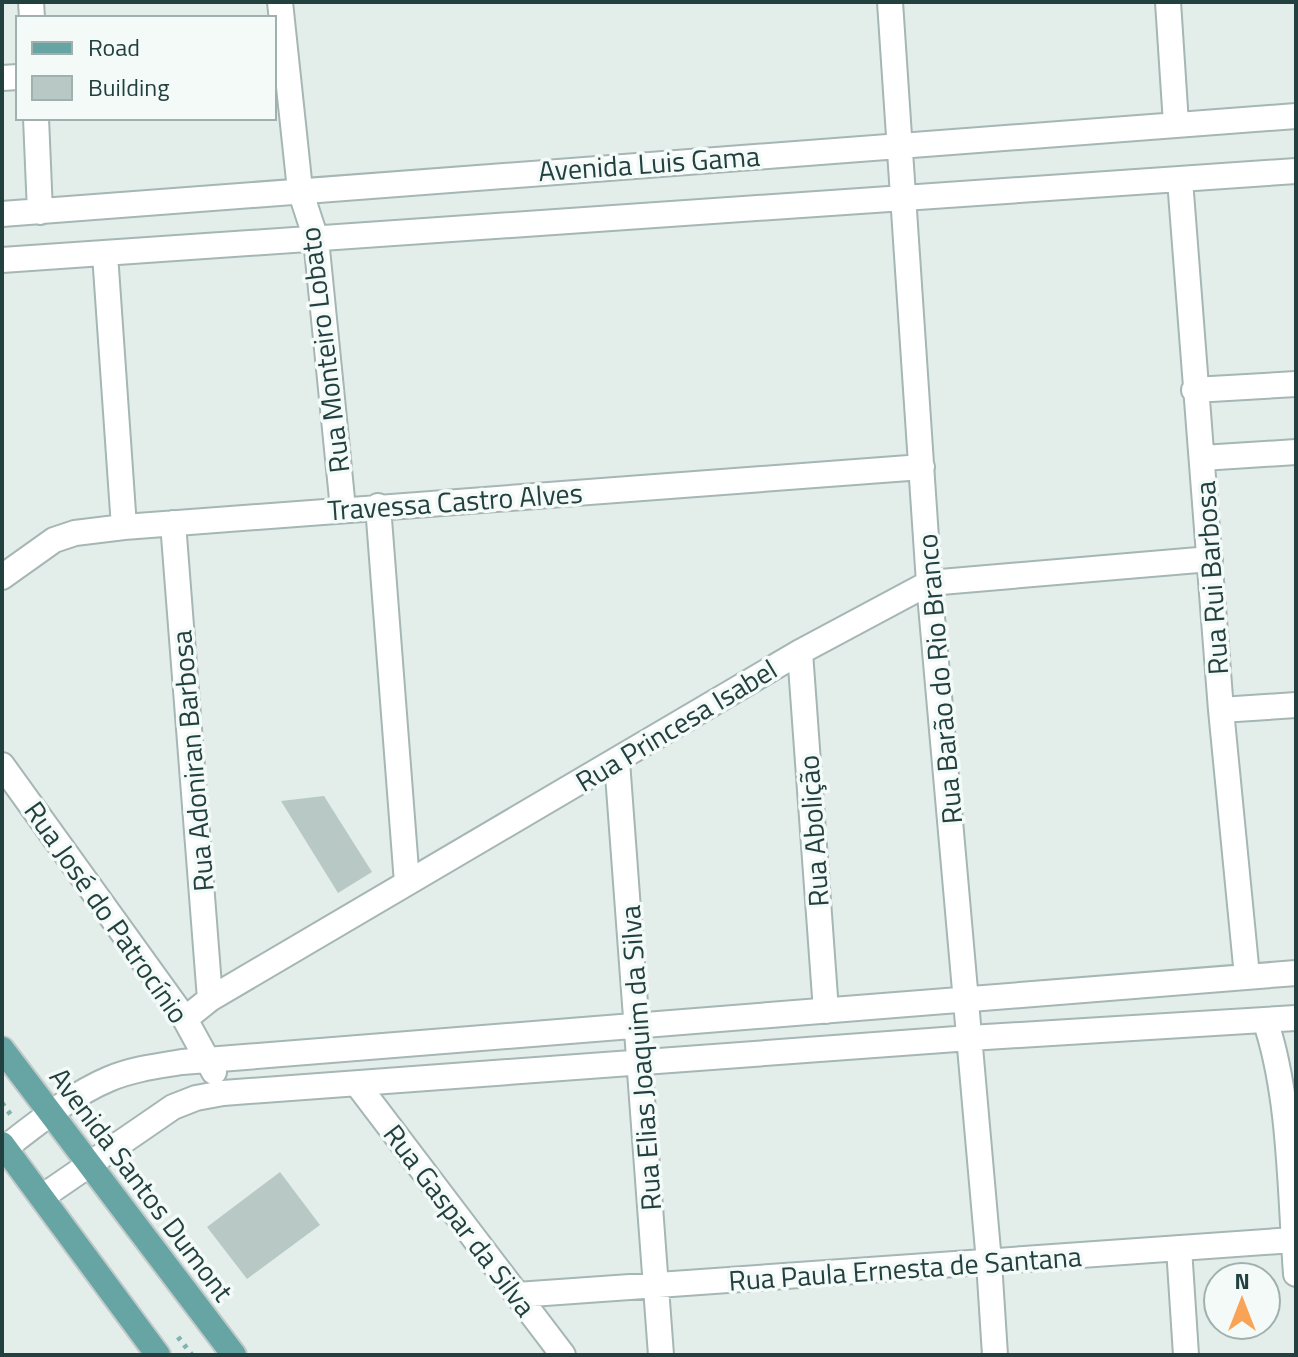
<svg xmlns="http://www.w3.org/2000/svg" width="1298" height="1357" viewBox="0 0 1298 1357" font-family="'Titillium Web',sans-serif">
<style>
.building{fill:#b8c9c5}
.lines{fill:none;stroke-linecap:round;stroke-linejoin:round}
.minor-casing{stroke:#a5b6b4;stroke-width:28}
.major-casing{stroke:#c1cac9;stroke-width:28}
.path{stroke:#82b3af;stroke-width:5;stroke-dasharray:4 6;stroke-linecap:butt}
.minor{stroke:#fff;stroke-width:24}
.major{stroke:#66a5a4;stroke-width:24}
.labels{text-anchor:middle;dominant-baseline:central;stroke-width:7;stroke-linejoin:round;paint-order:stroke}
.street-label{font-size:28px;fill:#22403f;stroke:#f4faf8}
</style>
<rect width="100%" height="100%" fill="#e3eeeb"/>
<!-- building -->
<path class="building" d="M 324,796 L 372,872 L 338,893 L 281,801 Z
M 280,1172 L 320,1225 L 247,1279 L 207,1227 Z"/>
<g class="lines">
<defs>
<path id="minor" d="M 31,2 L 32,18
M 280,2 L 300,190 L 316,239 L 343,509
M 890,2 L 929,583 L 989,1262 L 995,1355
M 1168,2 L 1176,124
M 2,78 L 18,77
M 36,118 L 40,212
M 1180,180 L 1221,710 L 1247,976
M 2,214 L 1296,116
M 105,254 L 124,527
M 2,260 L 1296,171
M 1194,390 L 1296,384
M 1202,458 L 1296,452
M 378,506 L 407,883
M 173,523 L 210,999
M 2,577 L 54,540 L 75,533 L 124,527 L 922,467
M 800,652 L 826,1011
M 1221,710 L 1296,705
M 617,761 L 661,1355
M 2,765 L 185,1019 L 214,1072
M 185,1019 L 210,999 L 800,652 L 929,583 L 1210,559
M 1265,1020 C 1291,1097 1290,1193 1296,1274
M 357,1084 L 563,1355
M 5,1148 C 36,1124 73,1094 109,1079 C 132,1069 158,1066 182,1062 L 1296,973
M 42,1197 L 173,1107 L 196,1098 L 223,1093 L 970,1038 L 1296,1018
M 1179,1248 L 1186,1355
M 517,1295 L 1293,1240"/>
<path id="major" d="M 2,1049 L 234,1355
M 2,1144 L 158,1355"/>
</defs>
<!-- minor casing -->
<use href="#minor" class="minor-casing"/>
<!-- major casing -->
<use href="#major" class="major-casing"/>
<!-- path -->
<path class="path" d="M 2,1103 L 11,1115
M 178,1337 L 192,1355"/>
<!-- minor -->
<use href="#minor" class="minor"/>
<!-- major -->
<use href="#major" class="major"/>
</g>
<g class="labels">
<!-- street labels -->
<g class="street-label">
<text transform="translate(649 163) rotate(-4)">Avenida Luis Gama</text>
<text transform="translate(324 350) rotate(-97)">Rua Monteiro Lobato</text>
<text transform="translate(455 501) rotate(-4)">Travessa Castro Alves</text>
<text transform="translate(1211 578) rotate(-94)">Rua Rui Barbosa</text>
<text transform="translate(939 679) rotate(-95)">Rua Barão do Rio Branco</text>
<text transform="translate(676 725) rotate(-31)">Rua Princesa Isabel</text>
<text transform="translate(192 761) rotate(-95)">Rua Adoniran Barbosa</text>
<text transform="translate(813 831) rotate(-94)">Rua Abolição</text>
<text transform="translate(107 912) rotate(55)">Rua José do Patrocínio</text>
<text transform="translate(640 1058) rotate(-94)">Rua Elias Joaquim da Silva</text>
<text transform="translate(142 1184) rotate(53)">Avenida Santos Dumont</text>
<text transform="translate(460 1220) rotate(53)">Rua Gaspar da Silva</text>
<text transform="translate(905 1268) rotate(-4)">Rua Paula Ernesta de Santana</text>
</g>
</g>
<!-- border -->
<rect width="1298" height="1357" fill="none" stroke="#22403f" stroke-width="8"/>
<!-- legend -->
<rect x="16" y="16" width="260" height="104" fill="#f4faf8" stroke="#a0b0ae" stroke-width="2"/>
<rect x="32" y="42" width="40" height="12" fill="#66a5a4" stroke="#a0b0ae" stroke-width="2"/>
<text x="88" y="56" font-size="24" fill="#22403f">Road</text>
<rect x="32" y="76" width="40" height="24" fill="#b8c9c5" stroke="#a0b0ae" stroke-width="2"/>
<text x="88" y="96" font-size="24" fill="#22403f">Building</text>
<!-- north arrow -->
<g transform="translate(1242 1301)"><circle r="38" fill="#f4faf8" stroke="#a0b0ae" stroke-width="2"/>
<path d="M0-6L14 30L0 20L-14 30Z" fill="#f9a356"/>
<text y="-12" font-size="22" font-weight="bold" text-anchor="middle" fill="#22403f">N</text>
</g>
</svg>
